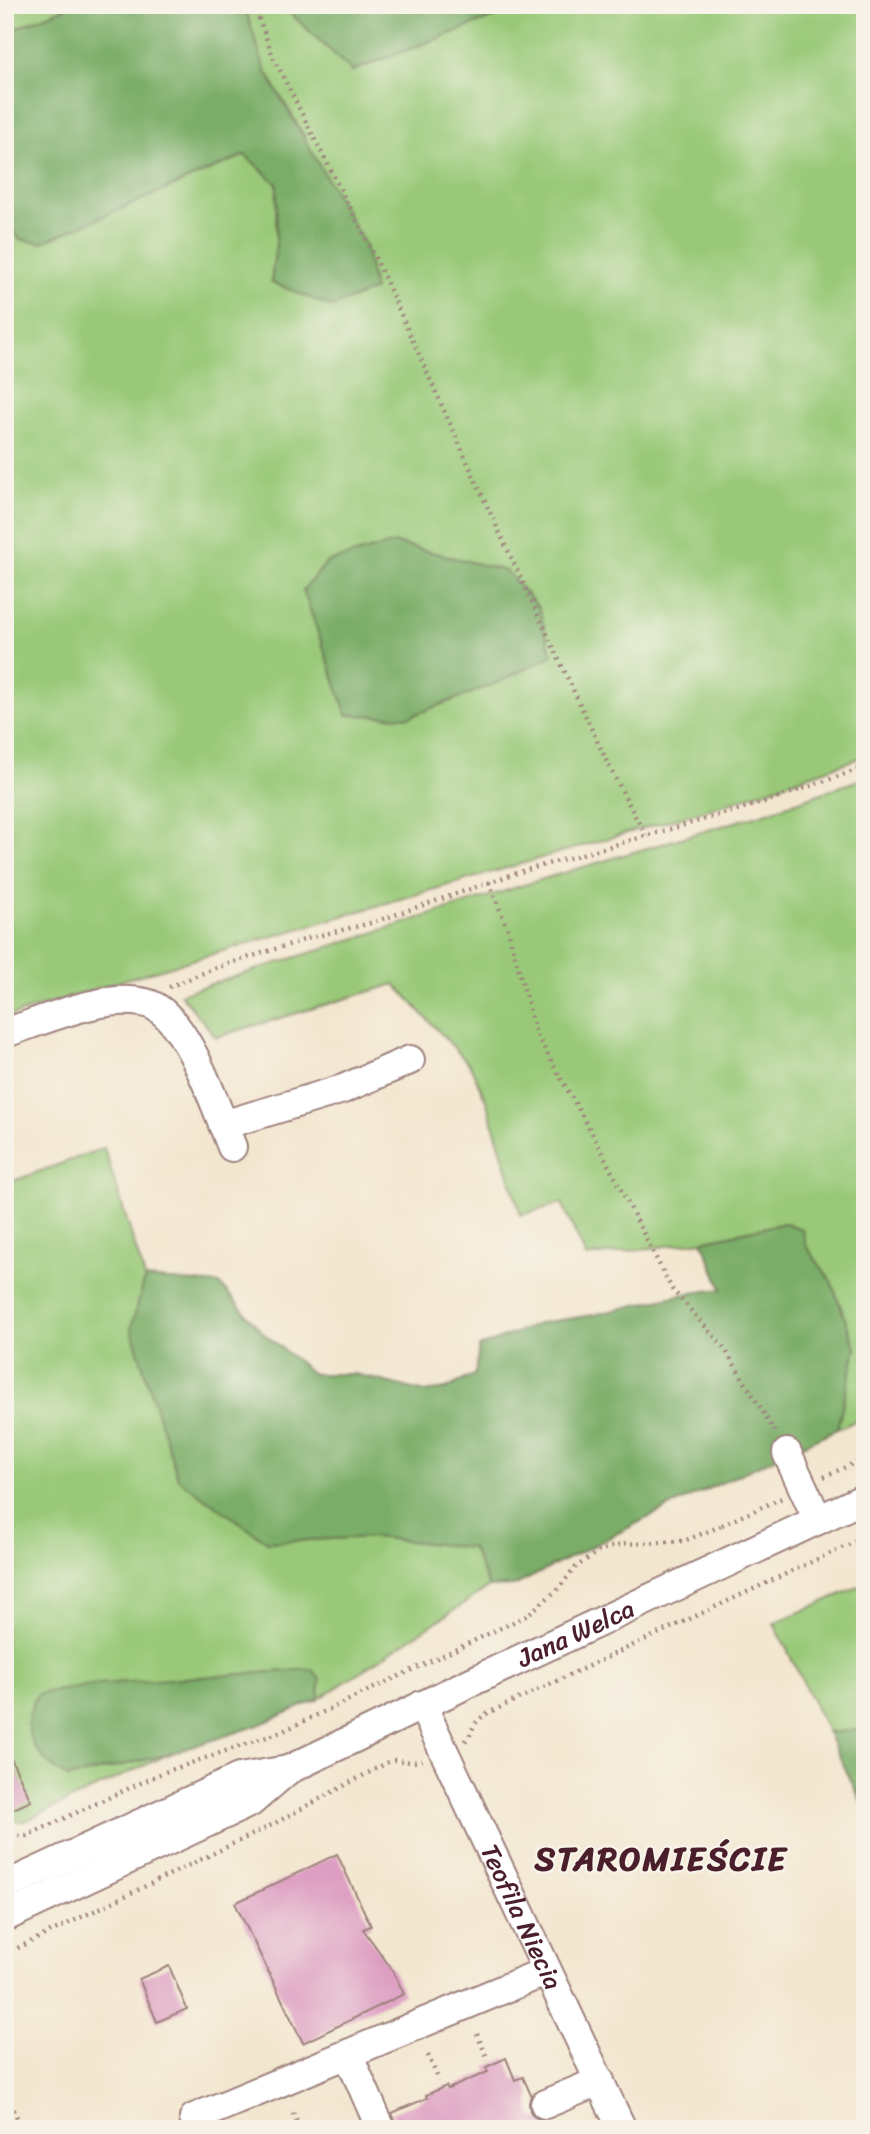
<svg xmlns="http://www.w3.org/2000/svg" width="870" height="2134" viewBox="0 0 870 2134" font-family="Sriracha,sans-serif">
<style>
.green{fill:#99c978;stroke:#727452;stroke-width:2}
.forest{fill:#7aad68;stroke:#62664a;stroke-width:2}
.building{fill:#db98bf}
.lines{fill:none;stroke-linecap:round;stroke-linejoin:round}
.minor-casing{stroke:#9e827d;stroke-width:32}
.path{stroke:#9e827d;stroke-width:4.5;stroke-dasharray:2 5;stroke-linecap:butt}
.minor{stroke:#fff;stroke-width:28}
.labels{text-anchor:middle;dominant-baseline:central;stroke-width:5;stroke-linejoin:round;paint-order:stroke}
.street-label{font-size:26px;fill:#4a1f2b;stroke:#f7f3e8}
.district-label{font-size:33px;font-weight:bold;letter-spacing:2px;fill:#4a1f2b;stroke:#f7f3e8}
</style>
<rect width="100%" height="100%" fill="#f7f3e8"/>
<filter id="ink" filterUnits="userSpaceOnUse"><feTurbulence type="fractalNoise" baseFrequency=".0143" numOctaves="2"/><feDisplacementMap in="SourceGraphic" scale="14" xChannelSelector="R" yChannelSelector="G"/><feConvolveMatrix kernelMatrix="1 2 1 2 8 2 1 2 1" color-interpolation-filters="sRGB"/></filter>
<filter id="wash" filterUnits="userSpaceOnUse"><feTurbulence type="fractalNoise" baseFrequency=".00686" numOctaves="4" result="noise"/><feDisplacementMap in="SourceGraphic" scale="28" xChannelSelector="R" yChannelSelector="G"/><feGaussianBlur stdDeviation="1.57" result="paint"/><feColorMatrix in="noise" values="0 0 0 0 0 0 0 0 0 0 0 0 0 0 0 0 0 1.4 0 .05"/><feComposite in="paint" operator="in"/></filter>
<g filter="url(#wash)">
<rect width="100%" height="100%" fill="#f3e6cf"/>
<!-- green -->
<path class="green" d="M 5,5 L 72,5 L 5,33 Z
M 244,5 L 291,5 L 287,9 L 352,71 L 525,5 L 865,5 L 865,756 L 726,804 L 113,983 L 5,1018 L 5,224 L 20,239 L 41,243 L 245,155 L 277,184 L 276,245 L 271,281 L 306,139 L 265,70 Z
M 865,778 L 865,1417 L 837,1429 L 856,1348 L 831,1281 L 806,1246 L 785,1223 L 702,1241 L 586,1257 L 562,1203 L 521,1215 L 486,1100 L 470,1065 L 395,984 L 216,1037 L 180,994 L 543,879 L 762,814 Z
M 104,1148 L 145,1278 L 132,1328 L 151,1386 L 267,1542 L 374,1537 L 472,1548 L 489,1587 L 319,1699 L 320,1680 L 68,1778 L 169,1754 L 23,1822 L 5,1819 L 5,1184 Z
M 865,1584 L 865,1729 L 828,1733 L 774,1623 Z"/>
<!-- forest -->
<path class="forest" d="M 72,5 L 244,5 L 265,70 L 365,245 L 374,290 L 332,307 L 271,282 L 276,245 L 277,184 L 245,155 L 41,243 L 20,239 L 5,224 L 5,33 Z
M 291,5 L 525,5 L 352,71 L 286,9 Z
M 395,543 L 506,571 L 539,608 L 552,656 L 497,683 L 409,717 L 347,715 L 303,590 L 327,562 Z
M 785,1223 L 802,1229 L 806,1246 L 831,1281 L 856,1349 L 837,1429 L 665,1509 L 514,1586 L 489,1587 L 472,1548 L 374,1537 L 267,1542 L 178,1479 L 131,1328 L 145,1278 L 220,1284 L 262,1332 L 313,1374 L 355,1374 L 425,1392 L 446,1389 L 475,1374 L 479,1347 L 541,1323 L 593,1315 L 684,1294 L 722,1289 L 702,1241 Z
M 313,1669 L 320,1680 L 319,1699 L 256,1726 L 169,1754 L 68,1778 C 48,1765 27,1747 28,1721 C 29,1712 34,1702 37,1694 L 98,1684 Z
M 865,1729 L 865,1809 L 828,1733 Z"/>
<g id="blocks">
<!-- building -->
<path class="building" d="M 5,1746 L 31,1801 L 5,1813 Z
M 337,1854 L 371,1926 L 363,1929 L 393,1971 L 404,1994 L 303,2043 L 235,1903 Z
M 169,1966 L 187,2009 L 157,2022 L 139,1979 Z
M 506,2058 L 515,2080 L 523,2077 L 531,2095 L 529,2103 L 530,2111 L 534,2117 L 542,2120 L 545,2129 L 397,2129 L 392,2113 L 427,2098 L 426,2095 L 446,2086 L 448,2089 L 488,2072 L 486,2067 Z"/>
</g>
</g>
<g filter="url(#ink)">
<use href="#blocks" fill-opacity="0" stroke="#9e827d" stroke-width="2"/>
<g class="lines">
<defs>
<g id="minor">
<path d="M 5,1033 C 45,1020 104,993 146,1003 C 186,1012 217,1111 232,1147"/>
<path d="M 223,1125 L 343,1089 L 410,1060"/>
<path d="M 787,1453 L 818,1520"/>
<path id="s1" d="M 422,1705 L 622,2129"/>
<path id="s2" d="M 5,1886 L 239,1778 L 288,1770 L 469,1683 L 865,1498"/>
<path d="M 5,1917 L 251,1802 L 288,1770"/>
<path d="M 348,2054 L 381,2129"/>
<path d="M 545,2104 L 600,2081"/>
<path d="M 194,2118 L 547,1971"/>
</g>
</defs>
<!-- minor casing -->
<use href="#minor" class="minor-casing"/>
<!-- path -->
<path class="path" d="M 254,5 L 274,59 L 376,259 L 488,508 L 607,762 L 645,835
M 489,882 L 508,930 L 536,1034 L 593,1135 L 672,1289 L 725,1349 L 775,1432
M 169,987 L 215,968 L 313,937 L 371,923 L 523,871 L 765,802 L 865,767
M 824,1477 L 865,1458
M 722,1525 L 782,1498
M 465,1741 C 476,1731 468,1725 488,1713 L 865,1537
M 5,1832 L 16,1836 L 26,1836 L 162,1773 L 281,1732 L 526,1616 L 557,1590 L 576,1567 L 600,1550 L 625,1544 L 684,1541 L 721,1526
M 5,1954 L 264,1829 L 392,1760 C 403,1760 412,1764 422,1760
M 477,2034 L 488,2060
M 428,2055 L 439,2081
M 5,2090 L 22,2129
M 293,2113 L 300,2129"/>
<!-- minor -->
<use href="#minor" class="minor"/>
</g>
</g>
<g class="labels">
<!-- street labels -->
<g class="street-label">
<text stroke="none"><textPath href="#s2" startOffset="626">Jana Welca</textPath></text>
<text stroke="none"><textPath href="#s1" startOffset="234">Teofila Niecia</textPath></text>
</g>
<!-- district labels -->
<g class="district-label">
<text x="661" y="1859">STAROMIEŚCIE</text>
</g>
</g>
<!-- margin -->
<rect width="870" height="2134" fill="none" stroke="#f7f3e8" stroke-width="28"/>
</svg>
